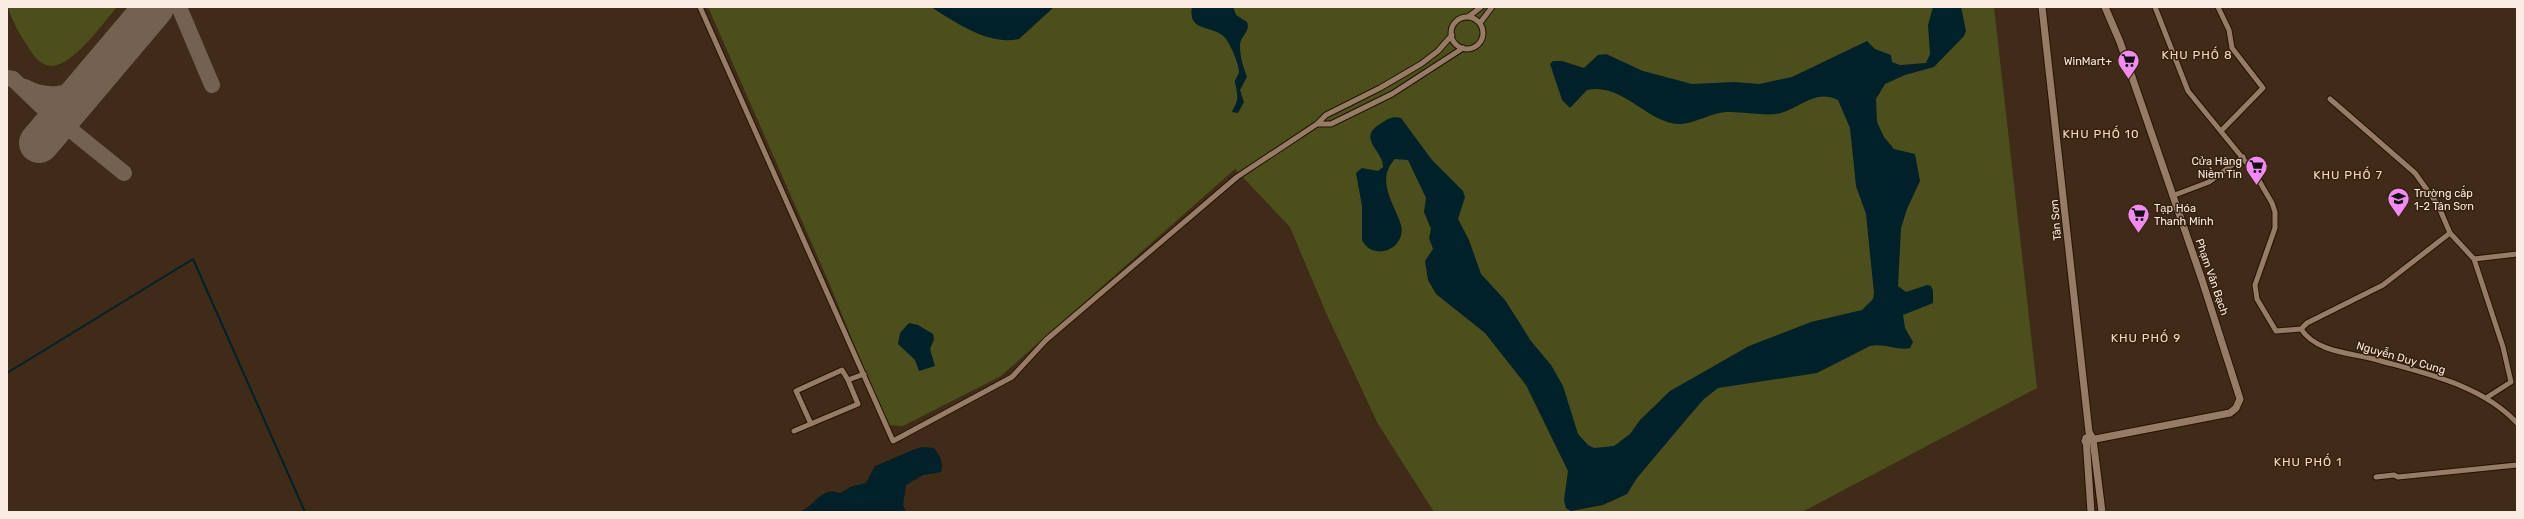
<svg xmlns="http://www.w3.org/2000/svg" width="2524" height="519" viewBox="0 0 2524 519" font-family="Rubik,sans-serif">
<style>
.green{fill:#4c4f1c}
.water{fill:#00212a}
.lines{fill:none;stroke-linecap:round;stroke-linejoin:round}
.stream{stroke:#00212a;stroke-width:2}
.taxiway{stroke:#756151;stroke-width:16}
.runway{stroke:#756151;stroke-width:40}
.street-casing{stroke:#261202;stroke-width:7}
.secondary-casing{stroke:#261202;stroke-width:9}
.street{stroke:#967b67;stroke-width:5}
.secondary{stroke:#967b67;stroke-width:7}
.labels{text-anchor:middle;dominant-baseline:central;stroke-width:3;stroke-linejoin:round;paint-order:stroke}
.poi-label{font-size:11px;fill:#fbece1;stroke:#36200e;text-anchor:end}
.street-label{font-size:11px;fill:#fbece1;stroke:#36200e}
.neighbourhood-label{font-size:12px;letter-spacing:1px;fill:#f7d9c3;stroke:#36200e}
</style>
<rect width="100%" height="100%" fill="#402a18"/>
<!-- green -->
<path class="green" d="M 8,7 L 117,7 C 103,23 74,65 52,66 C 40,66 32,54 27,45 C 19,33 12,21 8,7 Z
M 708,7 L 1994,7 L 2037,388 L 1802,512 L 1434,512 L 1378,424 L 1327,315 L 1290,227 L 1235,169 L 1001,376 L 903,426 L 887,425 L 827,278 Z"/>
<!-- water -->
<path class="water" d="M 931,7 L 1054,7 L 1019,39 C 989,46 955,22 931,7 Z
M 1192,7 L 1233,7 L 1236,15 L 1247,22 C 1251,32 1240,36 1240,45 C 1240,57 1243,66 1247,77 L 1240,90 L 1244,102 L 1238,113 L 1232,112 C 1233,108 1236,105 1237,100 C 1238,94 1236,88 1235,82 C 1235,78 1239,75 1239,71 C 1238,62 1231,46 1226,39 C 1215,24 1187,34 1192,7 Z
M 1933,7 L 1961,7 L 1966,31 L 1964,36 L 1934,67 L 1905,75 L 1885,84 L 1876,99 L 1877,122 L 1884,137 L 1894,149 L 1915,154 L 1920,181 L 1907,209 L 1901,228 L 1898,286 L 1906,292 L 1927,285 L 1931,286 L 1933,291 L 1933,303 L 1903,315 L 1905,328 L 1913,342 L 1910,348 C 1897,351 1884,343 1870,346 L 1817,373 L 1718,388 L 1704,399 L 1690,415 L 1637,478 L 1627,494 L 1603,505 L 1571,511 L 1566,508 L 1564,500 L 1568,471 L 1526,385 L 1485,333 L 1436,294 L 1428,280 L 1425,261 L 1433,249 L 1429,238 L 1431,229 L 1424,212 L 1426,198 L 1408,160 L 1395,159 C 1375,180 1394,203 1401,225 C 1405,240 1391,254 1376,251 C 1370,250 1365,246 1362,240 L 1362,206 L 1356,173 L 1362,168 L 1378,171 L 1383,167 C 1384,151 1356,139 1380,124 C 1388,119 1392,116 1401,118 L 1432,160 L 1463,191 L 1465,197 L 1458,219 L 1469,240 L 1481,274 L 1505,300 L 1531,341 L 1551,365 L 1563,386 L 1578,434 L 1588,445 L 1594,448 L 1614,446 L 1630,434 L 1640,420 L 1670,391 L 1749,346 L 1811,322 L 1862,310 L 1873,299 L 1874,293 L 1866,214 L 1856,186 L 1850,128 L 1838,100 C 1816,89 1801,107 1781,113 C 1765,117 1744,111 1726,112 C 1711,113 1698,122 1682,124 C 1649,126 1624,82 1587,90 L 1570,108 L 1562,100 L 1550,64 L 1553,61 L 1562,61 L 1584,68 L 1598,55 L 1606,54 L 1643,71 L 1692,84 L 1734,82 L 1759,84 L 1792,77 L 1867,41 L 1875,49 L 1891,55 L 1892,62 L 1900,65 L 1926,63 L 1930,54 L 1928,25 Z
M 909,323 L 918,325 L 933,334 L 934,339 L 930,349 L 935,366 L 919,371 L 915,360 L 898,344 L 900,333 Z
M 922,447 L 934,448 C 941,457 943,462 941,472 L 923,475 L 906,485 L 903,505 L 906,512 L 797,512 C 815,509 819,485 841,493 L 850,487 L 866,483 L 875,466 C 891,460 905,452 922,447 Z"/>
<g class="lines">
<!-- stream -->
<path class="stream" d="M 7,373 L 193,259 L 305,512"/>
<!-- taxiway -->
<path class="taxiway" d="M 179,7 L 212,85
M 7,78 L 13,79 L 40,105 L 124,173
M 25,87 C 47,99 68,95 89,83"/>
<!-- runway -->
<path class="runway" d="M 39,143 L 154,7"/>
<defs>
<path id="street" d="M 700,7 L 893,441 L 1012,377 L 1046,340 L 1237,177 L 1317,124 L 1326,115 L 1380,88 L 1421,64 L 1438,51 L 1452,35
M 2155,7 L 2188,91 L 2254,172 L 2272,203 L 2275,212 L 2275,228 L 2255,285 L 2257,299 L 2276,331 L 2301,329 C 2316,352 2350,353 2374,359 C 2423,373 2481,384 2517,423
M 2218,7 L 2229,30 L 2232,48 L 2263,88 L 2221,131
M 1468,17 L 1481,7
M1451 33a16 16 0 1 1 32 0a16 16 0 1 1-32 0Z
M 1480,23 L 1492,7
M 2330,99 L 2415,173 L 2438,205 L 2450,233 L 2474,259 L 2503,347 L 2511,382 L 2486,398
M 1317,124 L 1331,124 L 1392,94 L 1463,48
M 2172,196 L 2209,182 L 2243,157
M 2474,259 L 2517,254
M 2301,329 L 2307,323 L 2383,285 L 2450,233
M 811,424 L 796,391 L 842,370 L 848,380
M 794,431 L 858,404 L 848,380 L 864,374
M 2376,477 L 2394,475 L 2398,477 L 2517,465"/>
<path id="secondary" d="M 2042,7 L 2089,432 L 2093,439 L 2102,512
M 2086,438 L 2091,512
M 2085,441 L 2230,413 L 2236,408 L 2240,399 L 2202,280 L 2120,42 L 2105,7"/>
</defs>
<!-- street casing -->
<use href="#street" class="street-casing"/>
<!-- secondary casing -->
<use href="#secondary" class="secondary-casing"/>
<!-- street -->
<use href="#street" class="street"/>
<!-- secondary -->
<use href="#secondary" class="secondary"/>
</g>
<!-- icons -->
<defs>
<symbol id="supermarket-pin" viewBox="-11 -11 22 30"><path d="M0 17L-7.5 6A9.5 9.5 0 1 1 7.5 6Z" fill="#f28af2" stroke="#36200e"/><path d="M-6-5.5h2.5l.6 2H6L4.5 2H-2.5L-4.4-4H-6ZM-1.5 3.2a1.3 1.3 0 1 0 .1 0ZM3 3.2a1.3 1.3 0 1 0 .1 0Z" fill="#111"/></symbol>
<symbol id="school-pin" viewBox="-11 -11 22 30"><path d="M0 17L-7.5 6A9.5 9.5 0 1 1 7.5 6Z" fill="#f28af2" stroke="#36200e"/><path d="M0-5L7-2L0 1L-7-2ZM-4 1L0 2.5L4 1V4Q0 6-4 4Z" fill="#111"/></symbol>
</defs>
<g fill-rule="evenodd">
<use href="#supermarket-pin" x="2116" y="48" width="25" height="34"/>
<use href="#supermarket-pin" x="2244" y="154" width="25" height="34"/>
<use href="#school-pin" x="2386" y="186" width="25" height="34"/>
<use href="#supermarket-pin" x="2126" y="202" width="25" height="34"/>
</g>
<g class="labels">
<!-- poi labels -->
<g class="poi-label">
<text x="2112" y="61">WinMart+</text>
<text x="2242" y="161">Cửa Hàng<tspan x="2242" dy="13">Niềm Tin</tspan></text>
<text x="2414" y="193" text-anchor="start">Trường cấp<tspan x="2414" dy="13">1-2 Tân Sơn</tspan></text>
<text x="2154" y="208" text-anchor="start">Tạp Hóa<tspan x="2154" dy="13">Thanh Minh</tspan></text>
</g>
<!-- street labels -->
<g class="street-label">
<text transform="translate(2056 220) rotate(-95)">Tân Sơn</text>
<text transform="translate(2212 277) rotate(71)">Phạm Văn Bạch</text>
<text transform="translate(2401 358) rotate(16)">Nguyễn Duy Cung</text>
</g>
<!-- neighbourhood labels -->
<g class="neighbourhood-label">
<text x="2197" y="55">KHU PHỐ 8</text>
<text x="2101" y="134">KHU PHỐ 10</text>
<text x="2348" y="175">KHU PHỐ 7</text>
<text x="2146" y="338">KHU PHỐ 9</text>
<text x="2308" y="462">KHU PHỐ 1</text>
</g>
</g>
<!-- border -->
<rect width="2524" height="519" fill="none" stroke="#fbece1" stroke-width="16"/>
</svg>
